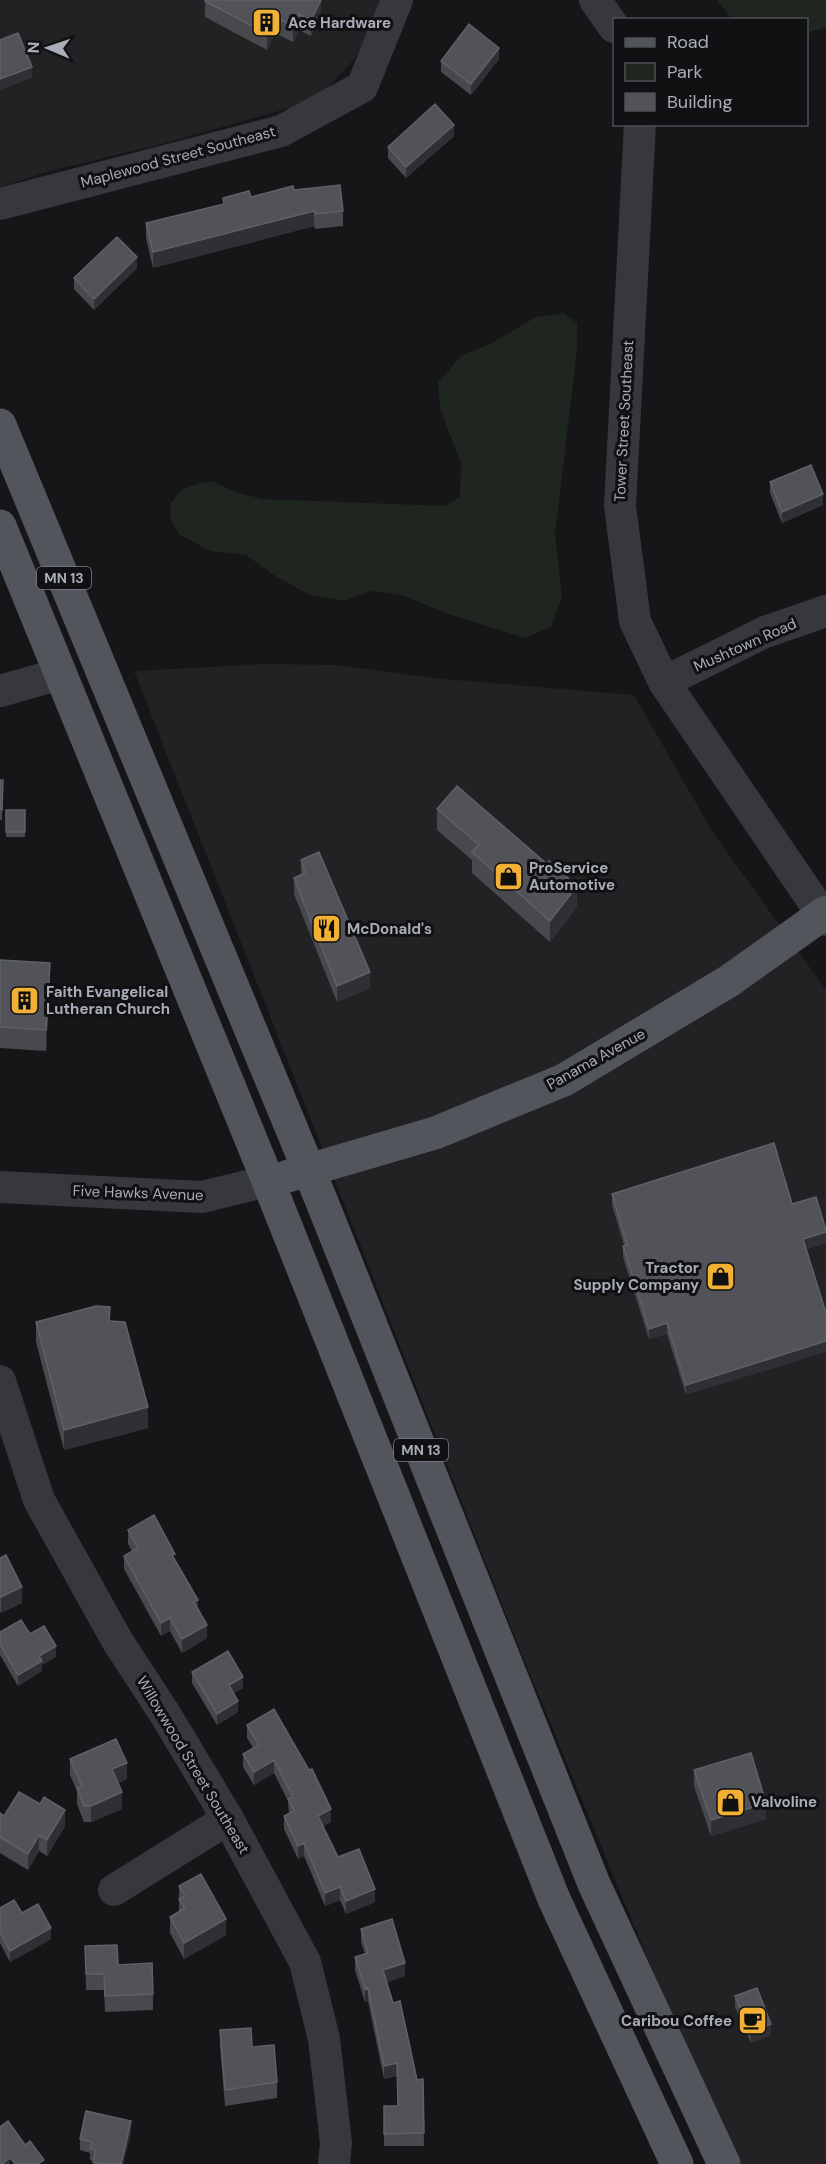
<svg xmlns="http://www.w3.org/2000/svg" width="826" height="2164" viewBox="0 0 826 2164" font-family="'DM Sans',sans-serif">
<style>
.built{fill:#222225}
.green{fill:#1e261f}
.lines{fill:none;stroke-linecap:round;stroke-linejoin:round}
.minor{stroke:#37383d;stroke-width:32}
.major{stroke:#53555c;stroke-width:33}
.wall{fill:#47494d}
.shaded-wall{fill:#2f3033}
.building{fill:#525359;stroke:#5f6168;stroke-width:1.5}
.labels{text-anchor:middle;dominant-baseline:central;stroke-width:6;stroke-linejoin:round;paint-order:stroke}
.shield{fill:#111113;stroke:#7b7e86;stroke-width:1.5}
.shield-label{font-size:14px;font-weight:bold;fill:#a8adb8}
.poi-label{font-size:15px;font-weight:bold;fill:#a8adb8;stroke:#111113;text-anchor:start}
.street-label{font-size:15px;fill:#a8adb8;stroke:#111113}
</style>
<rect width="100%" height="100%" fill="#161618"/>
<!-- built -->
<path class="built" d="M 0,0 L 379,0 L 369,34 L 355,58 L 317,100 L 162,144 L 54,170 L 0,187 Z
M 264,664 L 338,665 L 432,678 L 634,695 L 712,831 L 826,990 L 826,2164 L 739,2164 L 660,1988 L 520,1650 L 134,671 Z"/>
<!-- green -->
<path class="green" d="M 717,0 L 826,0 L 826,27 L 807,33 L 806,20 L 732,19 Z
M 564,313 L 577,323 L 577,350 L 555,534 L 562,596 L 551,627 L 525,638 L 448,614 L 402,595 L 370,591 L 345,601 L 310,595 L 275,576 L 246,555 L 211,551 L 180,535 L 170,519 L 171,503 L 181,490 L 203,482 L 214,482 L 238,493 L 263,499 L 445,506 L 460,497 L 461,464 L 440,408 L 438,383 L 461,356 L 490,344 L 536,317 Z"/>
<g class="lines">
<!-- minor -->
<path class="minor" d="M 595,0 L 614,27
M 640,124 L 620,506 L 635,621 L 664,682 L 826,920
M 0,204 L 281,131 L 362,87 L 397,0
M 664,682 L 765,632 L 826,611
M 0,691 L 60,674
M 0,1187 L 202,1197 L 268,1181
M 0,1381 L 39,1500 L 118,1642 L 165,1714 L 228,1819 L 305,1962 L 324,2039 L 336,2143 L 334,2164
M 114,1890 L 228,1819"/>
<!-- major -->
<path class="major" d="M 0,425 L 322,1202 L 594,1884 L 724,2164
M 0,526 L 268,1181 L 554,1899 L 677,2164
M 288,1176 L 435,1133 L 564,1080 L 729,981 L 826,912"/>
</g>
<!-- wall -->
<path class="wall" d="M 205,1 L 321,16 L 311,36 L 299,30 L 293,42 L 275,33 L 267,50 L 205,17 Z
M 499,59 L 471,95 L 441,72 L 441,61 Z
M 454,136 L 406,178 L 388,158 L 388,147 Z
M 294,190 L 343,211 L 343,226 L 315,229 L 314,226 L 153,268 L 146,238 L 146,223 L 223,205 L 223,198 L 251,197 Z
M 137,268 L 94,310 L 74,289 L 74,278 Z
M 770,482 L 823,505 L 782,523 L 770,493 Z
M 0,780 L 3,780 L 2,820 L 0,820 Z
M 437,809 L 577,907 L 550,942 L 472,873 L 472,860 L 437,830 Z
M 6,810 L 25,810 L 25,837 L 6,837 Z
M 301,860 L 370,988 L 337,1002 L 294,894 L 294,878 L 301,875 Z
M 0,960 L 50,984 L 46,1051 L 0,1048 Z
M 612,1194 L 792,1204 L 826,1243 L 806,1249 L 686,1395 L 667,1334 L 649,1339 L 623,1257 L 623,1246 L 624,1245 L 612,1205 Z
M 110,1321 L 148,1428 L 64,1450 L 36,1342 L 36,1322 Z
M 128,1530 L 198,1609 L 207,1638 L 182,1653 L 170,1631 L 161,1636 L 124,1569 L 124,1556 L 132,1551 L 128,1544 Z
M 0,1558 L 22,1603 L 1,1613 L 0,1611 Z
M 0,1632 L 30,1634 L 56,1657 L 42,1665 L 42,1671 L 18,1686 L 0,1655 Z
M 192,1672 L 243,1688 L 234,1693 L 238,1712 L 217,1725 L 192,1683 Z
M 247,1725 L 331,1822 L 323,1826 L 338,1857 L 375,1902 L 346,1914 L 340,1900 L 325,1906 L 304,1856 L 298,1859 L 284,1829 L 284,1816 L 289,1814 L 288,1801 L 274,1773 L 254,1785 L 243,1767 L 243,1754 L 253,1748 L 247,1738 Z
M 70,1759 L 127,1779 L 118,1783 L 122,1809 L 91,1822 L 84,1822 L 77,1804 L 77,1791 L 70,1775 Z
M 694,1770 L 766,1819 L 711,1836 L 694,1786 Z
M 0,1813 L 4,1816 L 65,1826 L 47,1856 L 39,1851 L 28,1870 L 0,1853 Z
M 179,1886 L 226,1935 L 184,1959 L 170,1933 L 170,1917 L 179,1912 Z
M 0,1908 L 22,1913 L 51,1939 L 10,1962 L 0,1943 Z
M 361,1929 L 405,1976 L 387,1982 L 417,2080 L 423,2079 L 424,2146 L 384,2146 L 384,2106 L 398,2106 L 397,2076 L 384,2079 L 368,2001 L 365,2002 L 355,1970 L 355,1957 L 365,1954 L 361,1942 Z
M 85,1946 L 118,1965 L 153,1994 L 153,2010 L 105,2012 L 104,1990 L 86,1990 Z
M 735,1996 L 771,2035 L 751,2043 L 735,2007 Z
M 220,2030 L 252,2047 L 277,2082 L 277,2098 L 225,2106 L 220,2046 Z
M 131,2132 L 123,2164 L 93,2164 L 94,2161 L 90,2160 L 90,2153 L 80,2150 L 80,2139 Z"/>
<!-- shaded-wall -->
<path class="shaded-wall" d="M 321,0 L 321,16 L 311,36 L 311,20 Z
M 299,14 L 299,30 L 293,42 L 293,26 Z
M 275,17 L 275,33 L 267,50 L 267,34 Z
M 499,48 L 499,59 L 471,95 L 471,84 Z
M 32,67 L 32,78 L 0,90 L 0,79 Z
M 454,125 L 454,136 L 406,178 L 406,167 Z
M 314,211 L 314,226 L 153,268 L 153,252 Z
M 137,257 L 137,268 L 94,310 L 94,299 Z
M 823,494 L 823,505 L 782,523 L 782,512 Z
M 577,886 L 577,907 L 550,942 L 550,921 Z
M 50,963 L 50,984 L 46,1051 L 46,1030 Z
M 370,972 L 370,988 L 337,1002 L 337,986 Z
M 826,1232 L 826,1243 L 803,1250 L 803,1239 Z
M 667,1323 L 667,1334 L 649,1339 L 649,1329 Z
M 826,1341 L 826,1352 L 686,1395 L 686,1385 Z
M 148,1407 L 148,1428 L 64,1450 L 64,1430 Z
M 22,1587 L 22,1603 L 1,1613 L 1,1597 Z
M 198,1600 L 198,1614 L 194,1602 Z
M 170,1618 L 170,1631 L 161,1636 L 161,1623 Z
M 207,1625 L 207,1638 L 182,1653 L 182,1639 Z
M 56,1646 L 56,1657 L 42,1665 L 42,1671 L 18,1686 L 18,1675 L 39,1656 Z
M 243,1677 L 243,1688 L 229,1696 L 229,1685 Z
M 238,1701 L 238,1712 L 217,1725 L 217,1714 Z
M 274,1760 L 274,1773 L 254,1785 L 254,1772 Z
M 127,1763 L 127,1779 L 112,1785 L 112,1769 Z
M 122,1792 L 122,1809 L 91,1822 L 91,1806 Z
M 766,1803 L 766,1819 L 711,1836 L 711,1820 Z
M 331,1809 L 331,1822 L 318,1828 L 318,1816 Z
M 65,1810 L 65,1826 L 47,1856 L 47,1840 Z
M 39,1835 L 39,1851 L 28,1870 L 28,1854 Z
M 304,1843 L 304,1856 L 298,1859 L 298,1846 Z
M 340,1887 L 340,1900 L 325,1906 L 325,1893 Z
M 375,1889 L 375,1902 L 346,1914 L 346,1901 Z
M 226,1919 L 226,1935 L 184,1959 L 184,1943 Z
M 51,1928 L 51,1939 L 10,1962 L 10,1951 Z
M 405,1963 L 405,1976 L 383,1983 L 383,1970 Z
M 368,1988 L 368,2001 L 365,2002 L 365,1989 Z
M 771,2024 L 771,2035 L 751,2043 L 751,2032 Z
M 397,2063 L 397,2076 L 384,2079 L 384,2066 Z
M 131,2121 L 131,2132 L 123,2164 L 121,2164 Z
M 10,2158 L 10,2164 L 2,2164 Z"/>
<!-- building -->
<path class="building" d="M 205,0 L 321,0 L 311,20 L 299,14 L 293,26 L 275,17 L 267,34 L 205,1 Z
M 469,24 L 499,48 L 471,84 L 441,61 Z
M 18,33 L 32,67 L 0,79 L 0,40 Z
M 435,104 L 454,125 L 406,167 L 388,147 Z
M 340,185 L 343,211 L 315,214 L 314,211 L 153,252 L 146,223 L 224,204 L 223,198 L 249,191 L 251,197 L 293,186 L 294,190 Z
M 117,237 L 137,257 L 94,299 L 74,278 Z
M 811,465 L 823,494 L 782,512 L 770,482 Z
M 0,780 L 3,780 L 2,810 L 0,809 Z
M 457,786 L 547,864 L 549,861 L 577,886 L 550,921 L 472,852 L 479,845 L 437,809 Z
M 6,810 L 25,810 L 25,832 L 6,832 Z
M 319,852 L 370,972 L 337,986 L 294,878 L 305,873 L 301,860 Z
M 0,960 L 50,963 L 46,1030 L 0,1027 Z
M 774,1143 L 792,1204 L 816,1197 L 826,1230 L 826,1232 L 803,1239 L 826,1313 L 826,1341 L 686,1385 L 667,1323 L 649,1329 L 623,1246 L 627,1245 L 612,1194 Z
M 96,1306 L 110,1307 L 109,1321 L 125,1322 L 148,1407 L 64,1430 L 36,1322 Z
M 154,1515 L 175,1554 L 172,1555 L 198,1600 L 194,1602 L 207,1625 L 182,1639 L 170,1618 L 161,1623 L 124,1556 L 138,1548 L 128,1530 Z
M 6,1555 L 22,1587 L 1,1597 L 0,1595 L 0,1558 Z
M 21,1620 L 30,1634 L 44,1626 L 56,1646 L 39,1656 L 42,1661 L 18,1675 L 0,1644 L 0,1632 Z
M 228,1651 L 243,1677 L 229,1685 L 238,1701 L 217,1714 L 192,1672 Z
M 274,1709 L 309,1770 L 312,1769 L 331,1809 L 318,1816 L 338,1857 L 359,1849 L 375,1889 L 346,1901 L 340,1887 L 325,1893 L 304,1843 L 298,1846 L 284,1816 L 294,1811 L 288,1799 L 293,1797 L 274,1760 L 254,1772 L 243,1754 L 259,1745 L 247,1725 Z
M 116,1739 L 127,1763 L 112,1769 L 122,1792 L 91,1806 L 84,1806 L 77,1788 L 82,1786 L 70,1759 Z
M 751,1753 L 766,1803 L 711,1820 L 694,1770 Z
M 19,1792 L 40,1804 L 44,1797 L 65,1810 L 47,1840 L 39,1835 L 28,1854 L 0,1837 L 0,1813 L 4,1816 Z
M 201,1874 L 226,1919 L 184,1943 L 170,1917 L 185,1908 L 179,1899 L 185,1896 L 179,1886 Z
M 14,1900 L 22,1913 L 38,1904 L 51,1928 L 10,1951 L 0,1932 L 0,1908 Z
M 392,1919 L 405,1963 L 383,1970 L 393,2003 L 400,2001 L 417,2080 L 423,2079 L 424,2133 L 384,2134 L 384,2106 L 398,2106 L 397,2063 L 384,2066 L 368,1988 L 365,1989 L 355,1957 L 368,1953 L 361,1929 Z
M 117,1945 L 118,1965 L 152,1963 L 153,1994 L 105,1996 L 104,1974 L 86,1974 L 85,1946 Z
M 757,1988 L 771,2024 L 751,2032 L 735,1996 Z
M 251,2028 L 252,2047 L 274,2045 L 277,2082 L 225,2090 L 220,2030 Z
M 86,2111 L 131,2121 L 121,2164 L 103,2164 L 93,2162 L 96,2150 L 90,2149 L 92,2142 L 80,2139 Z
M 8,2121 L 25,2145 L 30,2141 L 44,2160 L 38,2164 L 15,2164 L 10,2158 L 2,2164 L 0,2164 L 0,2127 Z"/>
<!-- icons -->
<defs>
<symbol id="building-square" viewBox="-11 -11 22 22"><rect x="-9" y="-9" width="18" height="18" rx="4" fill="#f2b134" stroke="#111113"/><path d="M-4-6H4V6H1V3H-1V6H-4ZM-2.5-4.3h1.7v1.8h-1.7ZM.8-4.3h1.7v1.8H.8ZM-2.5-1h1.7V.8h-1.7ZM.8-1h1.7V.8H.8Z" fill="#111"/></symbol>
<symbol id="shop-square" viewBox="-11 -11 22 22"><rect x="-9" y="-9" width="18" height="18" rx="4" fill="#f2b134" stroke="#111113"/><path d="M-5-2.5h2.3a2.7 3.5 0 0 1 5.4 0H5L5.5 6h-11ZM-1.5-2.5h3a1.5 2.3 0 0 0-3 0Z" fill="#111"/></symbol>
<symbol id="restaurant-square" viewBox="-11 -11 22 22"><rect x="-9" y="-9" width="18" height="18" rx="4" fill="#f2b134" stroke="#111113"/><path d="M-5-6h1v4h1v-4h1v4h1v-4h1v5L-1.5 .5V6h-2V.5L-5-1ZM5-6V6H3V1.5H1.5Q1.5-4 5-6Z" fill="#111"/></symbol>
<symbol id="cafe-square" viewBox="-11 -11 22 22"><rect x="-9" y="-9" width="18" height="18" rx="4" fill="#f2b134" stroke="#111113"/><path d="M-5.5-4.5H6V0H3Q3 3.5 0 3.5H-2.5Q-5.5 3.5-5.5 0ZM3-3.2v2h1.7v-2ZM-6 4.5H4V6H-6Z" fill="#111"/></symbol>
</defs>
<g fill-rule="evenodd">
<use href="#building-square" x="250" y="6" width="33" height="33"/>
<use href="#shop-square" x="492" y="860" width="33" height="33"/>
<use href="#restaurant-square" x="310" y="912" width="33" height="33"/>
<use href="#building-square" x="8" y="984" width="33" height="33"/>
<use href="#shop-square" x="704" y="1260" width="33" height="33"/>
<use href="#shop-square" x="714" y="1786" width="33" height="33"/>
<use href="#cafe-square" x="736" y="2004" width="33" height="33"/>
</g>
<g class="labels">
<!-- shield labels -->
<g class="shield">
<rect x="37" y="567" width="54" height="22" rx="4.5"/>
<rect x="394" y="1439" width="54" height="22" rx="4.5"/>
</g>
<g class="shield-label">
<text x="64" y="578">MN 13</text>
<text x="421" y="1450">MN 13</text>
</g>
<!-- poi labels -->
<g class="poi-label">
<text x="288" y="23">Ace Hardware</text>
<text x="529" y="868">ProService<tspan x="529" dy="17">Automotive</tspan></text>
<text x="347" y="929">McDonald's</text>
<text x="46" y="992">Faith Evangelical<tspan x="46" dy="17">Lutheran Church</tspan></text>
<text x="699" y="1268" text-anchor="end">Tractor<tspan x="699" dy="17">Supply Company</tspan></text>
<text x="751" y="1802">Valvoline</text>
<text x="732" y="2021" text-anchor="end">Caribou Coffee</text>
</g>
<!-- street labels -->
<g class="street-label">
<text transform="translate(178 157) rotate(-15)">Maplewood Street Southeast</text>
<text transform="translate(624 421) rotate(-87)">Tower Street Southeast</text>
<text transform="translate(745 645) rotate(-24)">Mushtown Road</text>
<text transform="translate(596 1059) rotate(-29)">Panama Avenue</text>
<text transform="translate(138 1193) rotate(2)">Five Hawks Avenue</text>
<text transform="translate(193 1765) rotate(59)">Willowwood Street Southeast</text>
</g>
</g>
<!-- legend -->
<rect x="613" y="18" width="195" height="108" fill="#111113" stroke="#4d4f55" stroke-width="1.5"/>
<rect x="625" y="38" width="30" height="9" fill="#53555c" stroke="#4d4f55" stroke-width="1.5"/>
<text x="667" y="48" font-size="18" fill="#a8adb8">Road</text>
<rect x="625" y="63" width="30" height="18" fill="#1e261f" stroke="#4d4f55" stroke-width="1.5"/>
<text x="667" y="78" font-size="18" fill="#a8adb8">Park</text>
<rect x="625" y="93" width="30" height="18" fill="#525359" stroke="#4d4f55" stroke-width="1.5"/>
<text x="667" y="108" font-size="18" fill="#a8adb8">Building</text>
<!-- north arrow -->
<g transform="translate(48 48) rotate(272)" stroke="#111113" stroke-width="4.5" paint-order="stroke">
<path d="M0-4.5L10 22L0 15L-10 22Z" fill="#a8adb8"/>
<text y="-9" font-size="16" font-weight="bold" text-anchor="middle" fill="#a8adb8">N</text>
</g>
</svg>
